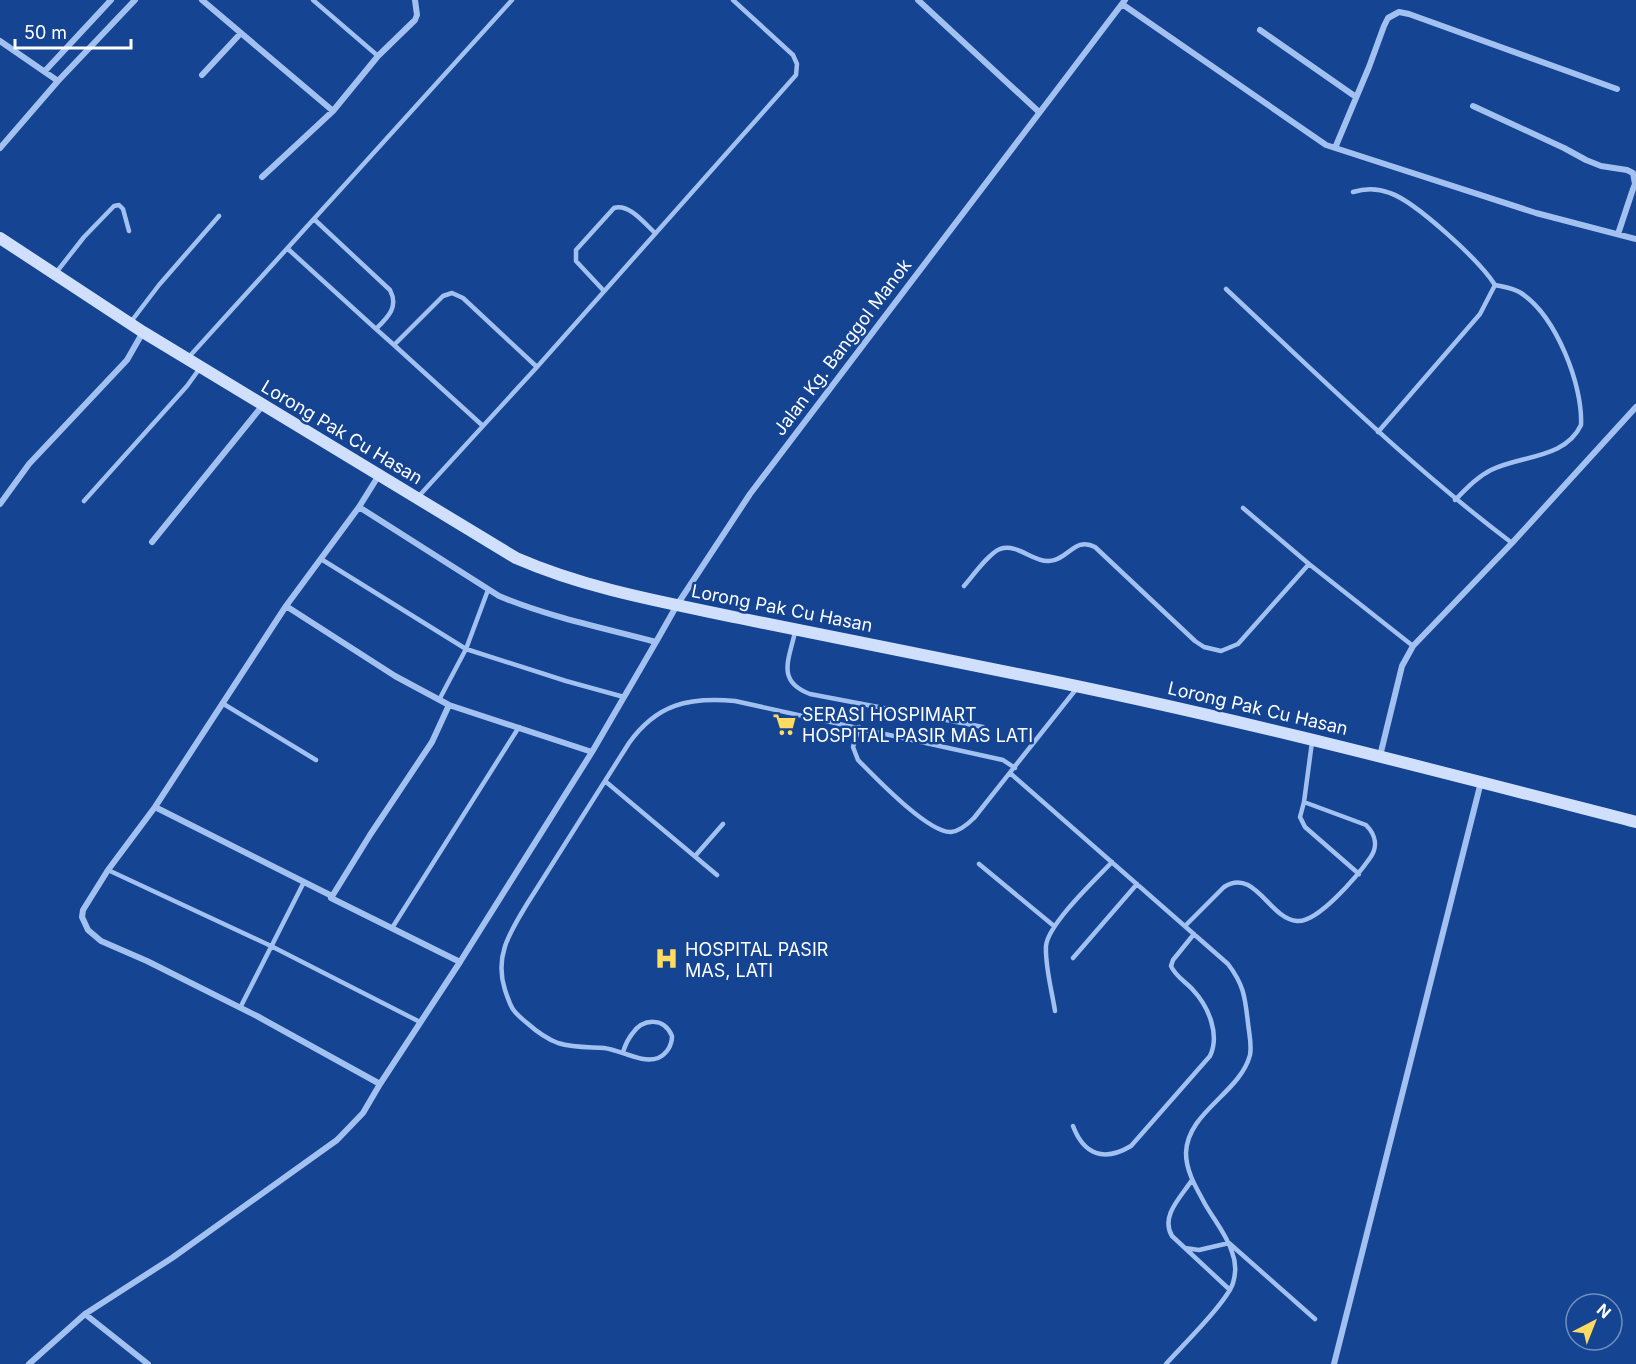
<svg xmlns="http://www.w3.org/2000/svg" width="1636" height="1364" viewBox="0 0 1636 1364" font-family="Inter,sans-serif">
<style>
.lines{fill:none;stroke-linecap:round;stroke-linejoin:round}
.lane{stroke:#a2c1f1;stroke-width:4.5}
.street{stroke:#a2c1f1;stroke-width:6}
.secondary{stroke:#d0e0fc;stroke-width:12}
.labels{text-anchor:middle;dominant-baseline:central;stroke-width:5;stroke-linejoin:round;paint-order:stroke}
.street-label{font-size:18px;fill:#fff;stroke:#144492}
.poi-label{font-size:18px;fill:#fff;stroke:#144492;text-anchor:start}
</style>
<rect width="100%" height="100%" fill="#144492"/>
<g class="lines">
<!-- lane -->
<path class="lane" d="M 313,0 L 378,56
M 1353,192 C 1366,188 1377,188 1390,193 C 1416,202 1480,261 1495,285 L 1480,314 L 1378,432
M 315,220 L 390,290 C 399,307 388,317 376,329 L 394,345
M 288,249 L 376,329
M 55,274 L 84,237 L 114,206 L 119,205 L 123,209 L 129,231
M 1226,289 C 1320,377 1410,466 1512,543
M 604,291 L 576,261 L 576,250 L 614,208 C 629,203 645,224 655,233
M 130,323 L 159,285 L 219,216
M 188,358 L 512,0
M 483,426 L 394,345 L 443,296 L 452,293 L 463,298 L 537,367
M 418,497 L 537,367 L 796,75 L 797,64 L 793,55 L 733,0
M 1455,500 C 1466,489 1477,477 1491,470 C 1521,455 1565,459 1581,425 C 1583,385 1556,316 1521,293 C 1513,288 1504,287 1495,285
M 84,501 L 187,386 L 200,368
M 1243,508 L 1309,564 L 1413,646
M 321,559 L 466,649 L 566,681 L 624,697
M 964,586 C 972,577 989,553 1000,549 C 1018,543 1032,562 1049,561 C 1068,560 1075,536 1095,547 L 1195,641 L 1204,647 L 1221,651 L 1238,644 L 1309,564
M 795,632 C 789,660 776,681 810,694 L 983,727
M 439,700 L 466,649 L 488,590
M 222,703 L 316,760
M 859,727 L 853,747 L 858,760 C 875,777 928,833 951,832 C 960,831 968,824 974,818 L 1077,688
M 1010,773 L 1228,964 C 1244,985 1245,997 1248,1023 C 1249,1033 1252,1044 1250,1055 C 1240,1093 1187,1112 1186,1153 C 1186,1172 1197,1189 1205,1204 C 1214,1220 1227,1235 1232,1252 C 1236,1262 1236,1273 1233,1283 C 1227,1302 1181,1347 1166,1364
M 605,781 L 717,875
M 1304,802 L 1300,817 L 1305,827 L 1359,874
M 695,856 L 723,824
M 979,864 L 1054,926
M 108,870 L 271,946 L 420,1022
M 1185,926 L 1224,887 C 1255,867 1269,919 1297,921 C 1318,923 1358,875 1370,858 C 1378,847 1376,835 1366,825 L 1304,802 L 1312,742
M 392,928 L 519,727
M 1073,958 L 1137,884
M 240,1008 L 304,882
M 1055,1011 C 1052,991 1045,967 1046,946 C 1048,924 1096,879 1112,862
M 623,1052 C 625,1046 628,1039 632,1034 C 643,1018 664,1017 672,1036 C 672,1045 667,1054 658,1058 C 642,1064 621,1050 604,1048 C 588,1047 574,1048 558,1043 C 547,1039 536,1031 527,1023 C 512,1011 511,1008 505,990 C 494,956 510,932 527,904 L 629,743 C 657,704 688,697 735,701 L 1003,760 L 1015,768
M 1073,1126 C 1084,1155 1104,1162 1131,1146 L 1210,1056 C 1220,1035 1209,1007 1193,990 C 1186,982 1175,976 1171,966 L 1173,960 L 1194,934
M 1192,1180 C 1181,1197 1160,1216 1172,1236 L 1230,1290
M 1185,1248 L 1199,1250 L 1229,1243 L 1315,1319"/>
<!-- street -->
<path class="street" d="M 202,0 L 333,111 L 378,56 L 415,20 L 417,15 L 415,0
M 918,0 L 1039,112
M 1122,4 L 1326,145 L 1536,213 L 1636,239
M 1260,30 L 1356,97
M 0,41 L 58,81
M 45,71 L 111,0
M 202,75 L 240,34
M 1473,106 L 1564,148 L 1586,160 L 1601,166 L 1627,170 L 1633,173 L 1635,184 L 1633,189 L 1618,234
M 0,148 L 58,81 L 135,0
M 1335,148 L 1369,67 L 1384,26 L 1388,18 L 1399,12 L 1409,14 L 1617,89
M 262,177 L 333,111
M 379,475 L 359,507 L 286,606 L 395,676 L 449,705 L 592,752 L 656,642
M 0,504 L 29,464 L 127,360 L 143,332
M 359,507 L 499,596 C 549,617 604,628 656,642 L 677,605 L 750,494 L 1125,0
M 152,542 L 263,405
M 449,705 L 432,742 L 370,835 L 331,898 L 460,962 L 592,752
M 1380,756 L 1402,666 L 1413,646 L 1512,543 L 1636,407
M 155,807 L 286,606
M 332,896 L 155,807 L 108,870 L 83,910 L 82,917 L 88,930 L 101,941 L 147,961 L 257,1016 L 380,1084 L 460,962
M 85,1314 L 148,1364
M 29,1364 L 85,1314 L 172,1258 L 337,1140 L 363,1113 L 380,1084
M 1334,1364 L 1481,782"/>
<!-- secondary -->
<path class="secondary" d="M 0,238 L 143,332 L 516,558 C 587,589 663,602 739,618 C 832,637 924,655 1017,674 C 1225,715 1430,769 1636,822"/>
</g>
<!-- icons -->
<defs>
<symbol id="supermarket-bare" viewBox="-9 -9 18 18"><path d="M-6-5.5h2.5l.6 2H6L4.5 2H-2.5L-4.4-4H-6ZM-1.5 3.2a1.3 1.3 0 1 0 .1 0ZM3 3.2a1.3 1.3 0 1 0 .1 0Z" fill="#ffdb62" stroke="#144492" stroke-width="2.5" paint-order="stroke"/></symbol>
<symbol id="hospital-bare" viewBox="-9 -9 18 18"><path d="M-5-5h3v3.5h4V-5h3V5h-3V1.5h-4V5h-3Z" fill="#ffdb62" stroke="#144492" stroke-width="2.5" paint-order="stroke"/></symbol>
</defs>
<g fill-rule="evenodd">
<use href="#supermarket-bare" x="768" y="708" width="33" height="33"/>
<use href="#hospital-bare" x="650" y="942" width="33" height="33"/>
</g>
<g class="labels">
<!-- street labels -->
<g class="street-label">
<text transform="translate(842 347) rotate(-53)">Jalan Kg. Banggol Manok</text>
<text transform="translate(342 432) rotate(31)">Lorong Pak Cu Hasan</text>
<text transform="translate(782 608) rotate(11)">Lorong Pak Cu Hasan</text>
<text transform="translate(1258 708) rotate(13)">Lorong Pak Cu Hasan</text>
</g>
<!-- poi labels -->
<g class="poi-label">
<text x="802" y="714">SERASI HOSPIMART<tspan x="802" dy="21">HOSPITAL PASIR MAS LATI</tspan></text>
<text x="685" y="949">HOSPITAL PASIR<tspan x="685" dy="21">MAS, LATI</tspan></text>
</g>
</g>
<!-- north arrow -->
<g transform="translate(1594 1322) rotate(42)"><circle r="28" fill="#144492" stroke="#728fbe" stroke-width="1.5"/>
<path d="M0-4.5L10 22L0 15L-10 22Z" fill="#ffdb62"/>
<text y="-9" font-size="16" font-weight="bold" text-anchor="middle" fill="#ffffff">N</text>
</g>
<!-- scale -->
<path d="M15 39v9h116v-9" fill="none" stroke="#ffffff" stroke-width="3"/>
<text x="24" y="39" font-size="18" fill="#ffffff" stroke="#144492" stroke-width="4.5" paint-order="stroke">50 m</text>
</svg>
